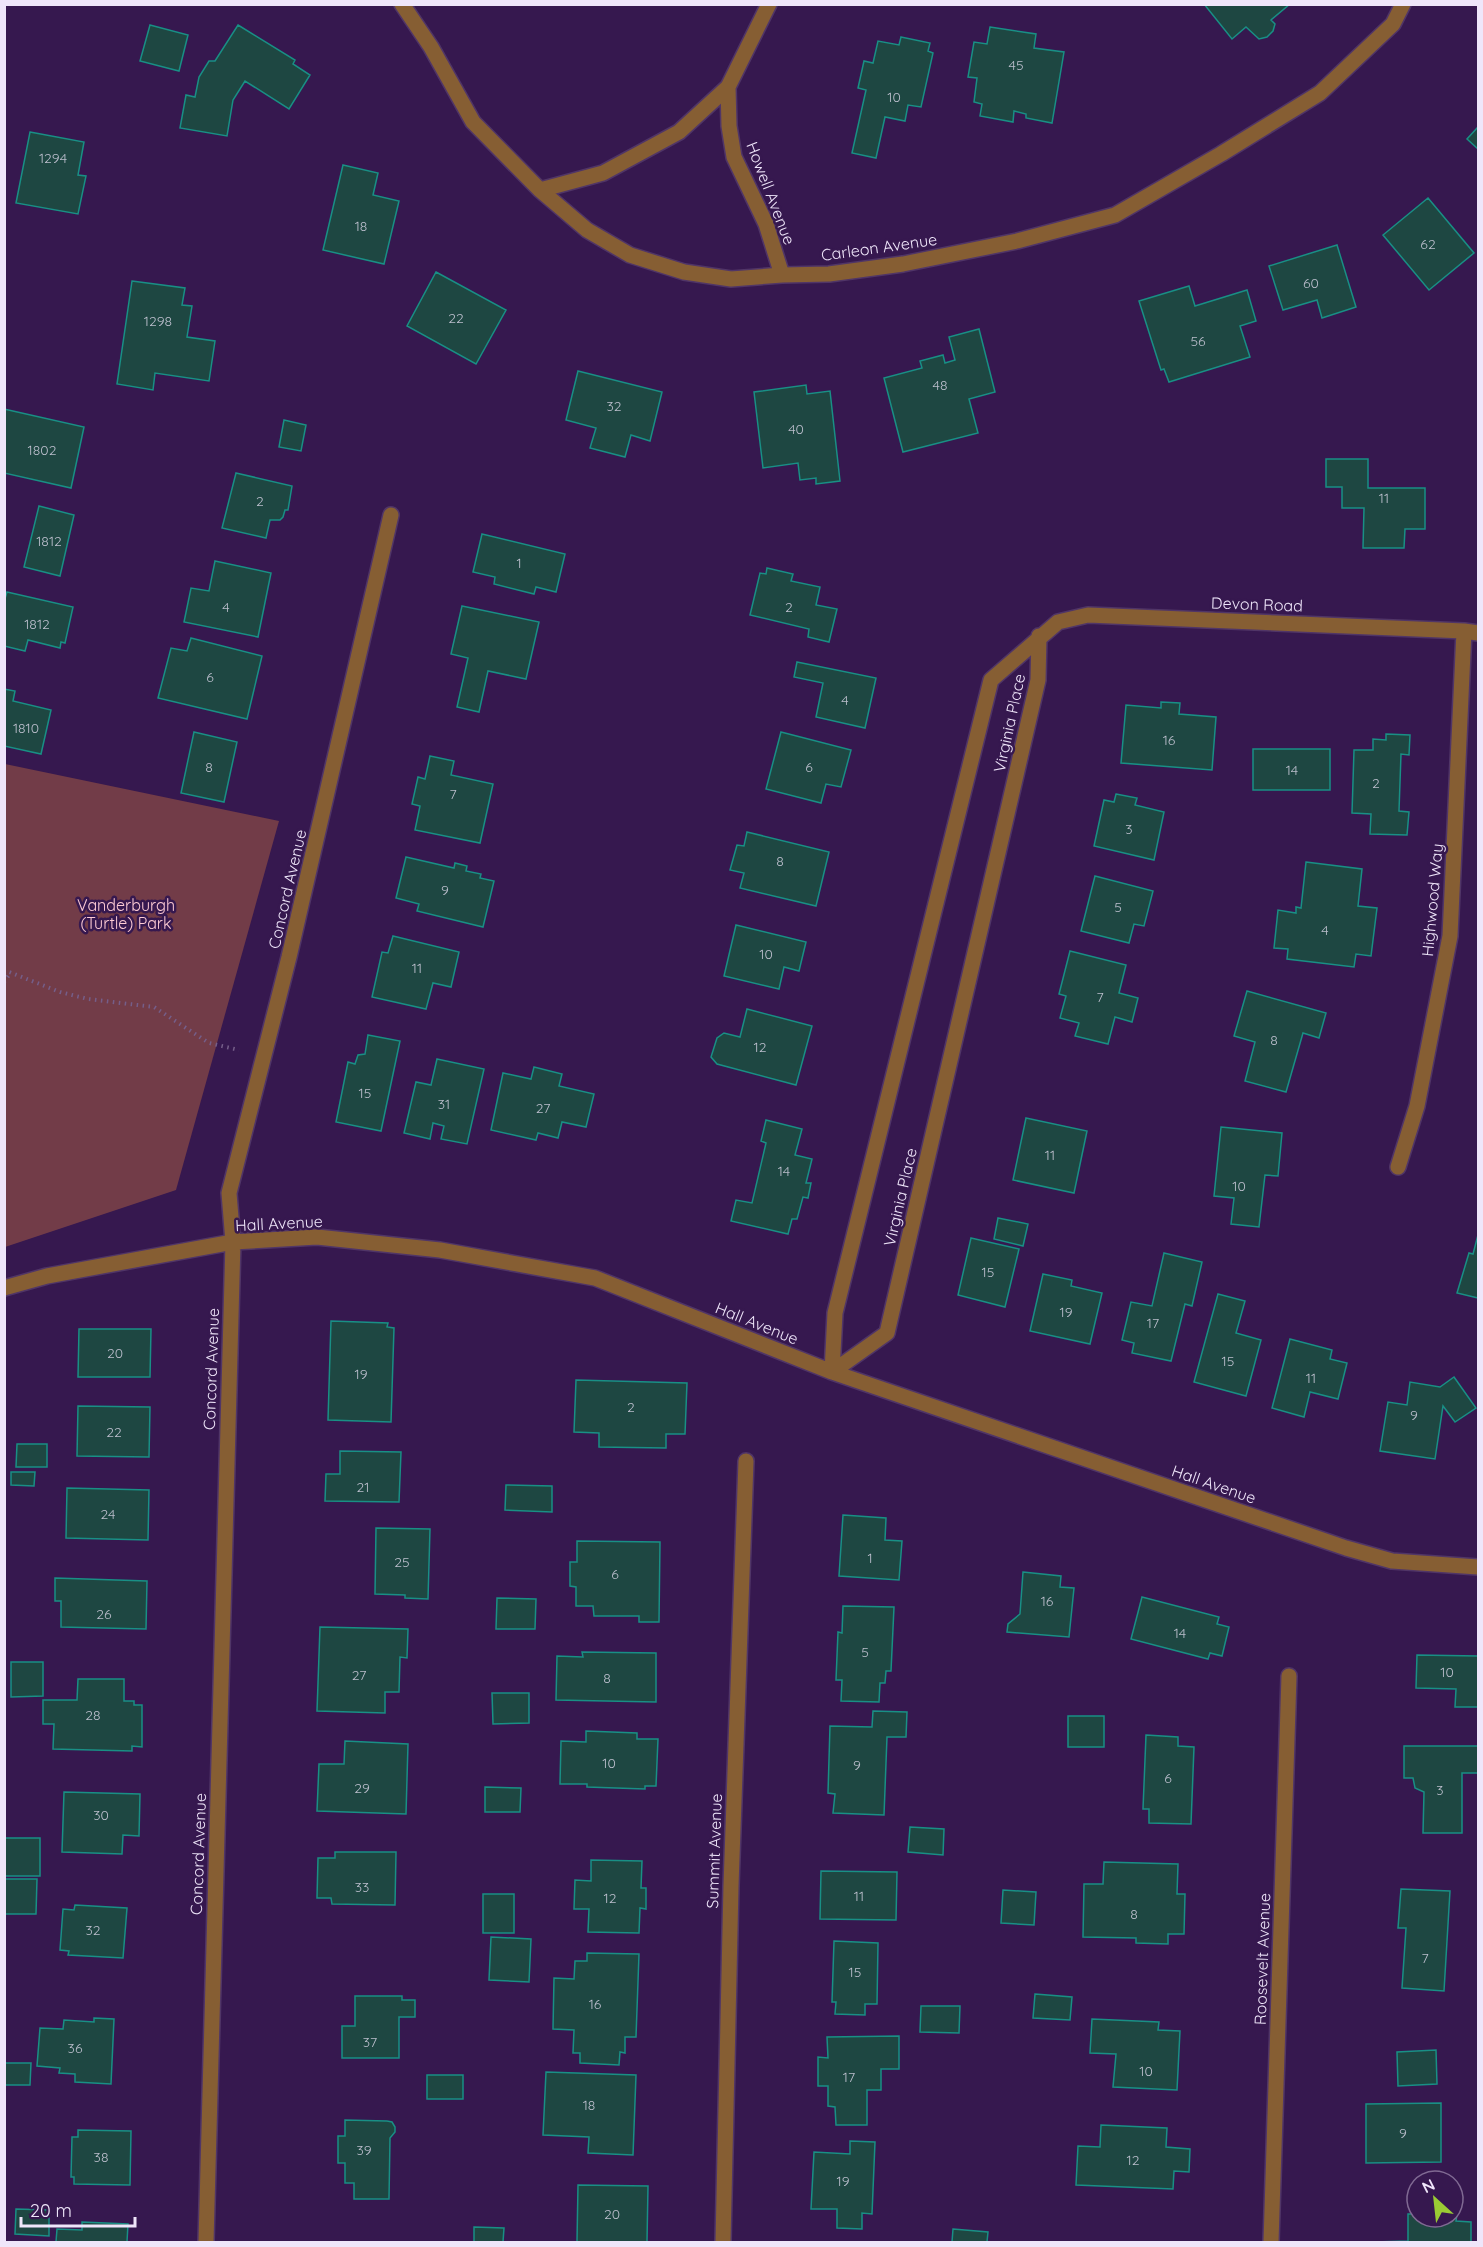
<svg xmlns="http://www.w3.org/2000/svg" width="1483" height="2247" viewBox="0 0 1483 2247" font-family="Quicksand,sans-serif">
<style>
.green{fill:#723c48}
.building{fill:#1e4742;stroke:#198f85;stroke-width:1.5}
.lines{fill:none;stroke-linecap:round;stroke-linejoin:round}
.street-casing{stroke:#503567;stroke-width:18}
.path{stroke:#755e89;stroke-width:4;stroke-dasharray:1.5 4.5;stroke-linecap:butt}
.street{stroke:#865e33;stroke-width:15}
.labels{text-anchor:middle;dominant-baseline:central;stroke-width:5;stroke-linejoin:round;paint-order:stroke}
.number-label{font-size:14px;fill:#bbbecc}
.street-label{font-size:16px;fill:#efe6fa;stroke:#36184f}
.park-label{font-size:16px;fill:#fdcbd4;stroke:#36184f}
</style>
<rect width="100%" height="100%" fill="#36184f"/>
<!-- green -->
<path class="green" d="M 5,764 L 279,821 L 176,1190 L 5,1247 Z"/>
<!-- building -->
<path class="building" d="M 1204,4 L 1290,4 L 1271,20 L 1275,24 L 1273,31 L 1267,37 L 1259,39 L 1246,27 L 1232,39 Z
M 150,25 L 188,35 L 179,71 L 140,61 Z
M 238,25 L 295,60 L 293,64 L 310,75 L 289,109 L 245,81 L 233,100 L 227,136 L 180,128 L 186,95 L 195,97 L 199,77 L 209,61 L 215,61 Z
M 990,27 L 1036,34 L 1034,48 L 1064,52 L 1052,123 L 1026,118 L 1026,114 L 1014,111 L 1013,122 L 980,116 L 982,104 L 974,102 L 977,78 L 968,77 L 974,42 L 987,44 Z
M 901,37 L 930,43 L 928,51 L 933,53 L 921,107 L 908,105 L 905,121 L 885,117 L 876,158 L 852,153 L 866,90 L 858,88 L 864,61 L 873,63 L 878,41 L 899,45 Z
M 1478,127 L 1478,149 L 1467,139 Z
M 30,132 L 84,142 L 78,175 L 86,176 L 78,214 L 16,203 Z
M 343,165 L 378,173 L 373,195 L 399,201 L 384,264 L 323,250 Z
M 1428,198 L 1474,253 L 1429,290 L 1383,235 Z
M 1337,245 L 1356,307 L 1322,318 L 1317,300 L 1283,310 L 1269,266 Z
M 436,272 L 506,310 L 476,364 L 407,326 Z
M 132,281 L 185,288 L 182,305 L 192,306 L 187,337 L 215,341 L 209,381 L 155,373 L 153,390 L 117,384 Z
M 1189,286 L 1195,306 L 1247,290 L 1256,321 L 1240,326 L 1250,357 L 1169,382 L 1164,369 L 1161,370 L 1139,301 Z
M 979,329 L 995,392 L 969,399 L 978,433 L 903,452 L 884,378 L 922,368 L 920,361 L 943,355 L 945,363 L 955,360 L 949,337 Z
M 578,371 L 662,392 L 650,441 L 631,435 L 625,457 L 590,448 L 596,428 L 566,420 Z
M 806,385 L 807,394 L 830,391 L 840,481 L 816,484 L 816,478 L 800,480 L 798,463 L 763,468 L 754,392 Z
M 4,409 L 84,427 L 71,488 L 4,473 Z
M 284,420 L 306,425 L 301,451 L 279,447 Z
M 1326,459 L 1368,459 L 1368,488 L 1425,488 L 1425,529 L 1405,529 L 1404,548 L 1363,548 L 1364,508 L 1342,508 L 1342,487 L 1326,487 Z
M 236,473 L 292,486 L 288,510 L 285,510 L 283,517 L 280,520 L 270,520 L 266,538 L 222,528 Z
M 39,506 L 74,515 L 60,576 L 24,567 Z
M 482,534 L 565,554 L 556,592 L 536,587 L 534,594 L 494,584 L 495,577 L 473,572 Z
M 215,561 L 271,573 L 258,637 L 184,622 L 191,588 L 209,591 Z
M 767,568 L 793,574 L 791,581 L 820,587 L 816,605 L 837,609 L 829,642 L 808,637 L 809,629 L 750,615 L 760,573 L 766,574 Z
M 7,592 L 73,607 L 65,643 L 61,642 L 60,648 L 28,640 L 25,651 L 4,646 L 4,602 Z
M 462,606 L 539,622 L 526,679 L 488,671 L 479,712 L 457,707 L 468,658 L 451,654 Z
M 191,638 L 262,656 L 247,719 L 158,698 L 171,648 L 187,651 Z
M 797,662 L 876,678 L 865,728 L 816,717 L 823,683 L 794,677 Z
M 4,689 L 15,691 L 13,701 L 51,710 L 41,754 L 4,746 Z
M 1161,702 L 1180,703 L 1179,714 L 1216,717 L 1212,770 L 1121,763 L 1126,705 L 1161,708 Z
M 194,732 L 237,742 L 224,802 L 181,793 Z
M 781,732 L 851,750 L 841,787 L 826,784 L 821,803 L 766,789 Z
M 1386,734 L 1410,735 L 1409,755 L 1401,754 L 1399,811 L 1409,812 L 1407,835 L 1370,834 L 1371,814 L 1352,813 L 1354,750 L 1373,750 L 1373,739 L 1386,740 Z
M 1253,749 L 1330,749 L 1330,790 L 1253,790 Z
M 430,756 L 454,761 L 451,775 L 493,784 L 480,843 L 415,830 L 420,806 L 412,804 L 418,777 L 425,779 Z
M 1116,794 L 1137,798 L 1135,805 L 1164,812 L 1154,860 L 1094,846 L 1104,800 L 1114,802 Z
M 747,832 L 829,852 L 816,906 L 740,888 L 744,873 L 730,870 L 737,845 L 744,846 Z
M 406,857 L 454,868 L 455,863 L 467,866 L 466,871 L 481,874 L 480,878 L 494,881 L 483,927 L 417,911 L 419,904 L 396,898 Z
M 1306,862 L 1362,869 L 1358,906 L 1377,908 L 1371,956 L 1356,954 L 1354,967 L 1287,959 L 1288,949 L 1274,948 L 1278,910 L 1296,913 L 1296,907 L 1301,908 Z
M 1095,876 L 1153,891 L 1144,926 L 1134,924 L 1129,943 L 1081,931 Z
M 736,925 L 806,942 L 799,971 L 784,967 L 779,989 L 724,976 Z
M 393,936 L 459,952 L 451,987 L 433,983 L 426,1009 L 372,997 L 382,952 L 388,953 Z
M 1070,951 L 1126,965 L 1119,993 L 1138,998 L 1132,1022 L 1115,1017 L 1108,1044 L 1075,1036 L 1079,1023 L 1060,1018 L 1066,996 L 1059,994 Z
M 1247,991 L 1326,1013 L 1319,1038 L 1303,1033 L 1286,1092 L 1245,1081 L 1255,1042 L 1234,1036 Z
M 747,1009 L 812,1026 L 796,1085 L 717,1064 L 711,1057 L 717,1038 L 724,1033 L 740,1037 Z
M 368,1035 L 400,1041 L 381,1131 L 336,1122 L 348,1062 L 355,1064 L 358,1055 L 365,1054 Z
M 437,1059 L 484,1069 L 467,1144 L 441,1139 L 444,1126 L 433,1123 L 430,1139 L 404,1133 L 416,1082 L 431,1085 Z
M 534,1067 L 562,1074 L 559,1086 L 594,1094 L 586,1127 L 562,1122 L 558,1138 L 538,1133 L 536,1140 L 491,1130 L 503,1073 L 531,1079 Z
M 1026,1118 L 1087,1131 L 1074,1193 L 1013,1180 Z
M 766,1120 L 802,1129 L 795,1155 L 812,1159 L 806,1183 L 811,1183 L 808,1198 L 803,1197 L 797,1219 L 792,1219 L 788,1234 L 731,1221 L 736,1200 L 752,1203 L 766,1143 L 761,1141 Z
M 1221,1127 L 1282,1133 L 1278,1176 L 1265,1175 L 1259,1227 L 1231,1224 L 1234,1198 L 1214,1196 Z
M 998,1218 L 1028,1224 L 1023,1246 L 994,1239 Z
M 1478,1235 L 1478,1298 L 1457,1293 L 1469,1253 L 1473,1254 Z
M 971,1238 L 1019,1249 L 1005,1307 L 958,1295 Z
M 1164,1253 L 1202,1262 L 1192,1306 L 1185,1304 L 1171,1361 L 1132,1353 L 1134,1343 L 1122,1340 L 1131,1302 L 1152,1306 Z
M 1043,1274 L 1072,1280 L 1071,1286 L 1102,1293 L 1090,1344 L 1030,1331 Z
M 1218,1294 L 1245,1301 L 1236,1333 L 1261,1340 L 1246,1396 L 1194,1382 Z
M 331,1321 L 388,1323 L 387,1327 L 394,1328 L 391,1422 L 328,1420 Z
M 79,1329 L 151,1329 L 150,1377 L 78,1377 Z
M 1290,1339 L 1332,1350 L 1330,1359 L 1347,1363 L 1338,1399 L 1310,1392 L 1304,1417 L 1272,1408 Z
M 1454,1377 L 1476,1408 L 1455,1422 L 1443,1406 L 1435,1459 L 1380,1451 L 1388,1402 L 1407,1405 L 1410,1382 L 1440,1387 Z
M 576,1380 L 687,1383 L 685,1434 L 666,1434 L 666,1448 L 599,1447 L 599,1433 L 574,1432 Z
M 78,1406 L 150,1407 L 149,1457 L 77,1456 Z
M 17,1444 L 47,1444 L 47,1467 L 16,1467 Z
M 340,1451 L 401,1452 L 399,1502 L 325,1501 L 326,1474 L 340,1474 Z
M 11,1472 L 35,1472 L 34,1486 L 11,1485 Z
M 506,1485 L 552,1486 L 552,1512 L 505,1510 Z
M 67,1488 L 149,1490 L 148,1540 L 66,1538 Z
M 843,1515 L 886,1518 L 885,1540 L 902,1541 L 899,1580 L 839,1576 Z
M 376,1528 L 430,1529 L 428,1599 L 405,1598 L 405,1595 L 375,1594 Z
M 577,1541 L 660,1542 L 659,1622 L 639,1622 L 639,1616 L 594,1616 L 593,1606 L 576,1606 L 576,1587 L 570,1586 L 570,1562 L 577,1562 Z
M 1023,1572 L 1061,1576 L 1060,1587 L 1074,1588 L 1069,1637 L 1007,1632 L 1008,1624 L 1020,1614 Z
M 55,1578 L 147,1581 L 146,1629 L 61,1627 L 61,1601 L 55,1601 Z
M 1142,1597 L 1219,1617 L 1217,1624 L 1229,1627 L 1222,1656 L 1210,1653 L 1208,1659 L 1131,1639 Z
M 497,1598 L 536,1599 L 535,1629 L 496,1629 Z
M 843,1606 L 894,1607 L 891,1671 L 886,1671 L 885,1683 L 880,1683 L 879,1702 L 841,1701 L 842,1680 L 836,1680 L 838,1632 L 842,1633 Z
M 320,1627 L 408,1629 L 407,1658 L 400,1657 L 399,1692 L 385,1692 L 385,1713 L 317,1711 Z
M 582,1652 L 656,1653 L 656,1702 L 556,1700 L 557,1656 L 583,1657 Z
M 1417,1655 L 1478,1656 L 1478,1707 L 1455,1707 L 1456,1689 L 1416,1688 Z
M 11,1662 L 43,1662 L 43,1696 L 11,1697 Z
M 78,1679 L 124,1679 L 124,1701 L 134,1701 L 134,1705 L 142,1705 L 142,1747 L 132,1746 L 132,1751 L 53,1749 L 54,1724 L 43,1724 L 43,1700 L 77,1700 Z
M 492,1693 L 529,1693 L 529,1723 L 493,1724 Z
M 873,1711 L 907,1712 L 906,1737 L 887,1737 L 884,1815 L 833,1813 L 835,1794 L 828,1793 L 830,1726 L 872,1727 Z
M 1068,1716 L 1104,1716 L 1104,1747 L 1068,1747 Z
M 586,1731 L 637,1733 L 637,1739 L 658,1739 L 656,1786 L 645,1786 L 645,1789 L 587,1787 L 587,1784 L 560,1784 L 561,1741 L 586,1742 Z
M 1146,1735 L 1178,1737 L 1178,1746 L 1194,1747 L 1191,1824 L 1149,1823 L 1149,1809 L 1143,1809 Z
M 345,1741 L 408,1744 L 406,1814 L 317,1811 L 319,1764 L 344,1764 Z
M 1404,1746 L 1478,1746 L 1478,1773 L 1462,1773 L 1462,1833 L 1423,1833 L 1424,1792 L 1415,1788 L 1413,1778 L 1404,1778 Z
M 485,1787 L 521,1788 L 520,1812 L 485,1812 Z
M 64,1792 L 140,1794 L 139,1836 L 123,1835 L 122,1854 L 62,1852 Z
M 910,1827 L 944,1829 L 943,1855 L 908,1852 Z
M 4,1838 L 40,1838 L 40,1876 L 4,1876 Z
M 335,1852 L 396,1852 L 395,1905 L 332,1904 L 331,1898 L 317,1898 L 318,1858 L 335,1858 Z
M 591,1860 L 642,1861 L 641,1888 L 646,1888 L 646,1909 L 640,1908 L 639,1933 L 588,1932 L 589,1909 L 574,1909 L 575,1880 L 591,1881 Z
M 1104,1862 L 1178,1864 L 1177,1894 L 1185,1894 L 1184,1934 L 1168,1934 L 1168,1944 L 1136,1943 L 1136,1938 L 1083,1937 L 1084,1884 L 1103,1884 Z
M 821,1871 L 897,1872 L 896,1920 L 820,1919 Z
M 4,1879 L 37,1879 L 36,1914 L 4,1914 Z
M 1401,1889 L 1450,1891 L 1444,1991 L 1402,1988 L 1406,1928 L 1398,1928 Z
M 1003,1890 L 1036,1892 L 1034,1925 L 1001,1923 Z
M 483,1894 L 514,1894 L 514,1933 L 483,1933 Z
M 75,1905 L 127,1908 L 123,1958 L 68,1955 L 69,1951 L 60,1950 L 63,1909 L 74,1910 Z
M 491,1937 L 531,1939 L 529,1982 L 489,1980 Z
M 834,1941 L 878,1943 L 877,2004 L 865,2004 L 865,2015 L 835,2014 L 836,2002 L 832,2002 Z
M 587,1953 L 639,1954 L 636,2037 L 625,2037 L 625,2053 L 620,2052 L 619,2065 L 580,2063 L 580,2053 L 573,2053 L 574,2030 L 553,2029 L 554,1978 L 574,1979 L 575,1961 L 587,1961 Z
M 1035,1994 L 1072,1997 L 1070,2020 L 1033,2018 Z
M 355,1996 L 402,1996 L 402,2000 L 415,2000 L 415,2017 L 399,2017 L 399,2058 L 342,2058 L 342,2026 L 355,2026 Z
M 921,2006 L 960,2006 L 959,2033 L 920,2032 Z
M 94,2018 L 114,2019 L 111,2084 L 75,2082 L 75,2074 L 59,2073 L 60,2068 L 37,2066 L 40,2028 L 63,2029 L 64,2020 L 94,2022 Z
M 1092,2019 L 1159,2022 L 1158,2030 L 1180,2031 L 1177,2090 L 1113,2087 L 1116,2054 L 1090,2053 Z
M 899,2036 L 899,2069 L 881,2069 L 881,2090 L 867,2090 L 867,2125 L 836,2125 L 835,2107 L 828,2106 L 828,2086 L 818,2086 L 818,2057 L 828,2058 L 827,2037 Z
M 1436,2050 L 1437,2084 L 1398,2086 L 1397,2052 Z
M 4,2063 L 31,2063 L 30,2085 L 4,2085 Z
M 546,2072 L 636,2075 L 633,2155 L 588,2153 L 589,2137 L 543,2135 Z
M 427,2075 L 463,2075 L 463,2099 L 427,2099 Z
M 1441,2103 L 1441,2162 L 1366,2163 L 1366,2104 Z
M 345,2120 L 387,2121 L 392,2122 L 395,2127 L 395,2132 L 390,2138 L 389,2199 L 354,2199 L 354,2183 L 345,2183 L 345,2163 L 338,2163 L 338,2136 L 345,2136 Z
M 1101,2125 L 1167,2128 L 1166,2147 L 1190,2149 L 1189,2172 L 1174,2171 L 1173,2189 L 1076,2185 L 1078,2146 L 1100,2147 Z
M 78,2130 L 131,2131 L 130,2185 L 74,2184 L 74,2177 L 71,2177 L 72,2137 L 78,2137 Z
M 850,2141 L 875,2142 L 872,2214 L 862,2213 L 862,2229 L 837,2228 L 837,2209 L 811,2209 L 814,2152 L 850,2154 Z
M 578,2185 L 648,2186 L 647,2242 L 577,2242 Z
M 16,2209 L 49,2210 L 49,2236 L 15,2234 Z
M 1408,2214 L 1417,2214 L 1417,2217 L 1453,2217 L 1453,2214 L 1457,2214 L 1456,2221 L 1471,2222 L 1471,2242 L 1374,2242 L 1408,2241 Z
M 82,2222 L 128,2224 L 127,2242 L 53,2242 L 56,2242 L 57,2229 L 82,2230 Z
M 474,2227 L 504,2228 L 503,2242 L 474,2242 Z
M 953,2229 L 988,2232 L 987,2242 L 952,2242 Z"/>
<g class="lines">
<defs>
<path id="street" d="M 402,4 L 431,47 L 473,122 L 540,190 L 587,230 L 630,255 L 684,272 L 731,279 L 782,275 L 829,274 L 903,264 L 1017,241 L 1115,215 L 1221,154 L 1320,93 L 1393,24 L 1403,4
M 728,87 L 729,126 L 734,157 L 766,224 L 782,275
M 540,190 L 603,173 L 679,132 L 728,87 L 769,4
M 1398,1167 L 1417,1106 L 1450,936 L 1464,631
M 4,1288 L 47,1276 L 233,1242 L 317,1237 L 440,1250 L 595,1278 L 832,1372 L 1346,1548 L 1392,1561 L 1478,1567
M 832,1372 L 835,1313 L 991,680 L 1058,622 L 1088,615 L 1464,631 L 1478,633
M 832,1372 L 887,1333 L 1038,680 L 1039,636
M 206,2242 L 233,1242 L 229,1193 L 289,957 L 391,515
M 723,2242 L 731,1886 L 746,1461
M 1271,2242 L 1289,1676"/>
</defs>
<!-- street casing -->
<use href="#street" class="street-casing"/>
<!-- path -->
<path class="path" d="M 4,970 L 60,992 L 88,999 L 154,1007 L 209,1043 L 239,1050
M 4,982 L 11,972"/>
<!-- street -->
<use href="#street" class="street"/>
</g>
<g class="labels">
<!-- number labels -->
<g class="number-label">
<text x="1016" y="65">45</text>
<text x="894" y="97">10</text>
<text x="53" y="158">1294</text>
<text x="361" y="226">18</text>
<text x="1428" y="244">62</text>
<text x="1311" y="283">60</text>
<text x="456" y="318">22</text>
<text x="158" y="321">1298</text>
<text x="1198" y="341">56</text>
<text x="940" y="385">48</text>
<text x="614" y="406">32</text>
<text x="796" y="429">40</text>
<text x="42" y="450">1802</text>
<text x="1384" y="498">11</text>
<text x="260" y="501">2</text>
<text x="49" y="541">1812</text>
<text x="519" y="563">1</text>
<text x="226" y="607">4</text>
<text x="789" y="607">2</text>
<text x="37" y="624">1812</text>
<text x="210" y="677">6</text>
<text x="845" y="700">4</text>
<text x="26" y="728">1810</text>
<text x="1169" y="740">16</text>
<text x="209" y="767">8</text>
<text x="809" y="767">6</text>
<text x="1292" y="770">14</text>
<text x="1376" y="783">2</text>
<text x="453" y="794">7</text>
<text x="1129" y="829">3</text>
<text x="780" y="861">8</text>
<text x="445" y="890">9</text>
<text x="1118" y="907">5</text>
<text x="1325" y="930">4</text>
<text x="766" y="954">10</text>
<text x="417" y="968">11</text>
<text x="1100" y="997">7</text>
<text x="1274" y="1040">8</text>
<text x="760" y="1047">12</text>
<text x="365" y="1093">15</text>
<text x="444" y="1104">31</text>
<text x="543" y="1108">27</text>
<text x="1050" y="1155">11</text>
<text x="784" y="1171">14</text>
<text x="1239" y="1186">10</text>
<text x="988" y="1272">15</text>
<text x="1066" y="1312">19</text>
<text x="1153" y="1323">17</text>
<text x="115" y="1353">20</text>
<text x="1228" y="1361">15</text>
<text x="361" y="1374">19</text>
<text x="1311" y="1378">11</text>
<text x="631" y="1407">2</text>
<text x="1414" y="1415">9</text>
<text x="114" y="1432">22</text>
<text x="363" y="1487">21</text>
<text x="108" y="1514">24</text>
<text x="870" y="1558">1</text>
<text x="402" y="1562">25</text>
<text x="615" y="1574">6</text>
<text x="1047" y="1601">16</text>
<text x="104" y="1614">26</text>
<text x="1180" y="1633">14</text>
<text x="865" y="1652">5</text>
<text x="1447" y="1672">10</text>
<text x="359" y="1675">27</text>
<text x="607" y="1678">8</text>
<text x="93" y="1715">28</text>
<text x="609" y="1763">10</text>
<text x="857" y="1765">9</text>
<text x="1168" y="1778">6</text>
<text x="362" y="1788">29</text>
<text x="1440" y="1790">3</text>
<text x="101" y="1815">30</text>
<text x="362" y="1887">33</text>
<text x="859" y="1896">11</text>
<text x="610" y="1898">12</text>
<text x="1134" y="1914">8</text>
<text x="93" y="1930">32</text>
<text x="1425" y="1958">7</text>
<text x="855" y="1972">15</text>
<text x="595" y="2004">16</text>
<text x="370" y="2042">37</text>
<text x="75" y="2048">36</text>
<text x="1146" y="2071">10</text>
<text x="849" y="2077">17</text>
<text x="589" y="2105">18</text>
<text x="1403" y="2133">9</text>
<text x="364" y="2150">39</text>
<text x="101" y="2157">38</text>
<text x="1133" y="2160">12</text>
<text x="843" y="2181">19</text>
<text x="612" y="2214">20</text>
</g>
<!-- street labels -->
<g class="street-label">
<text transform="translate(771 193) rotate(69)">Howell Avenue</text>
<text transform="translate(879 247) rotate(-8)">Carleon Avenue</text>
<text transform="translate(1257 604) rotate(2)">Devon Road</text>
<text transform="translate(1009 723) rotate(-78)">Virginia Place</text>
<text transform="translate(287 889) rotate(-77)">Concord Avenue</text>
<text transform="translate(1432 900) rotate(-85)">Highwood Way</text>
<text transform="translate(900 1197) rotate(-77)">Virginia Place</text>
<text transform="translate(279 1223) rotate(-3)">Hall Avenue</text>
<text transform="translate(757 1323) rotate(22)">Hall Avenue</text>
<text transform="translate(211 1369) rotate(-88)">Concord Avenue</text>
<text transform="translate(1214 1484) rotate(19)">Hall Avenue</text>
<text transform="translate(714 1851) rotate(-88)">Summit Avenue</text>
<text transform="translate(198 1854) rotate(-88)">Concord Avenue</text>
<text transform="translate(1262 1959) rotate(-88)">Roosevelt Avenue</text>
</g>
<!-- park labels -->
<g class="park-label">
<text x="126" y="905">Vanderburgh<tspan x="126" dy="18">(Turtle) Park</tspan></text>
</g>
</g>
<!-- border -->
<rect width="1483" height="2247" fill="none" stroke="#efe6fa" stroke-width="12"/>
<!-- north arrow -->
<g transform="translate(1435 2199) rotate(333)"><circle r="28" fill="#36184f" stroke="#806a93" stroke-width="1.5"/>
<path d="M0-4.5L10 22L0 15L-10 22Z" fill="#9acb34"/>
<text y="-9" font-size="16" font-weight="bold" text-anchor="middle" fill="#efe6fa">N</text>
</g>
<!-- scale -->
<path d="M21 2217v9h114v-9" fill="none" stroke="#efe6fa" stroke-width="3"/>
<text x="30" y="2217" font-size="18" fill="#efe6fa" stroke="#36184f" stroke-width="4.5" paint-order="stroke">20 m</text>
</svg>
